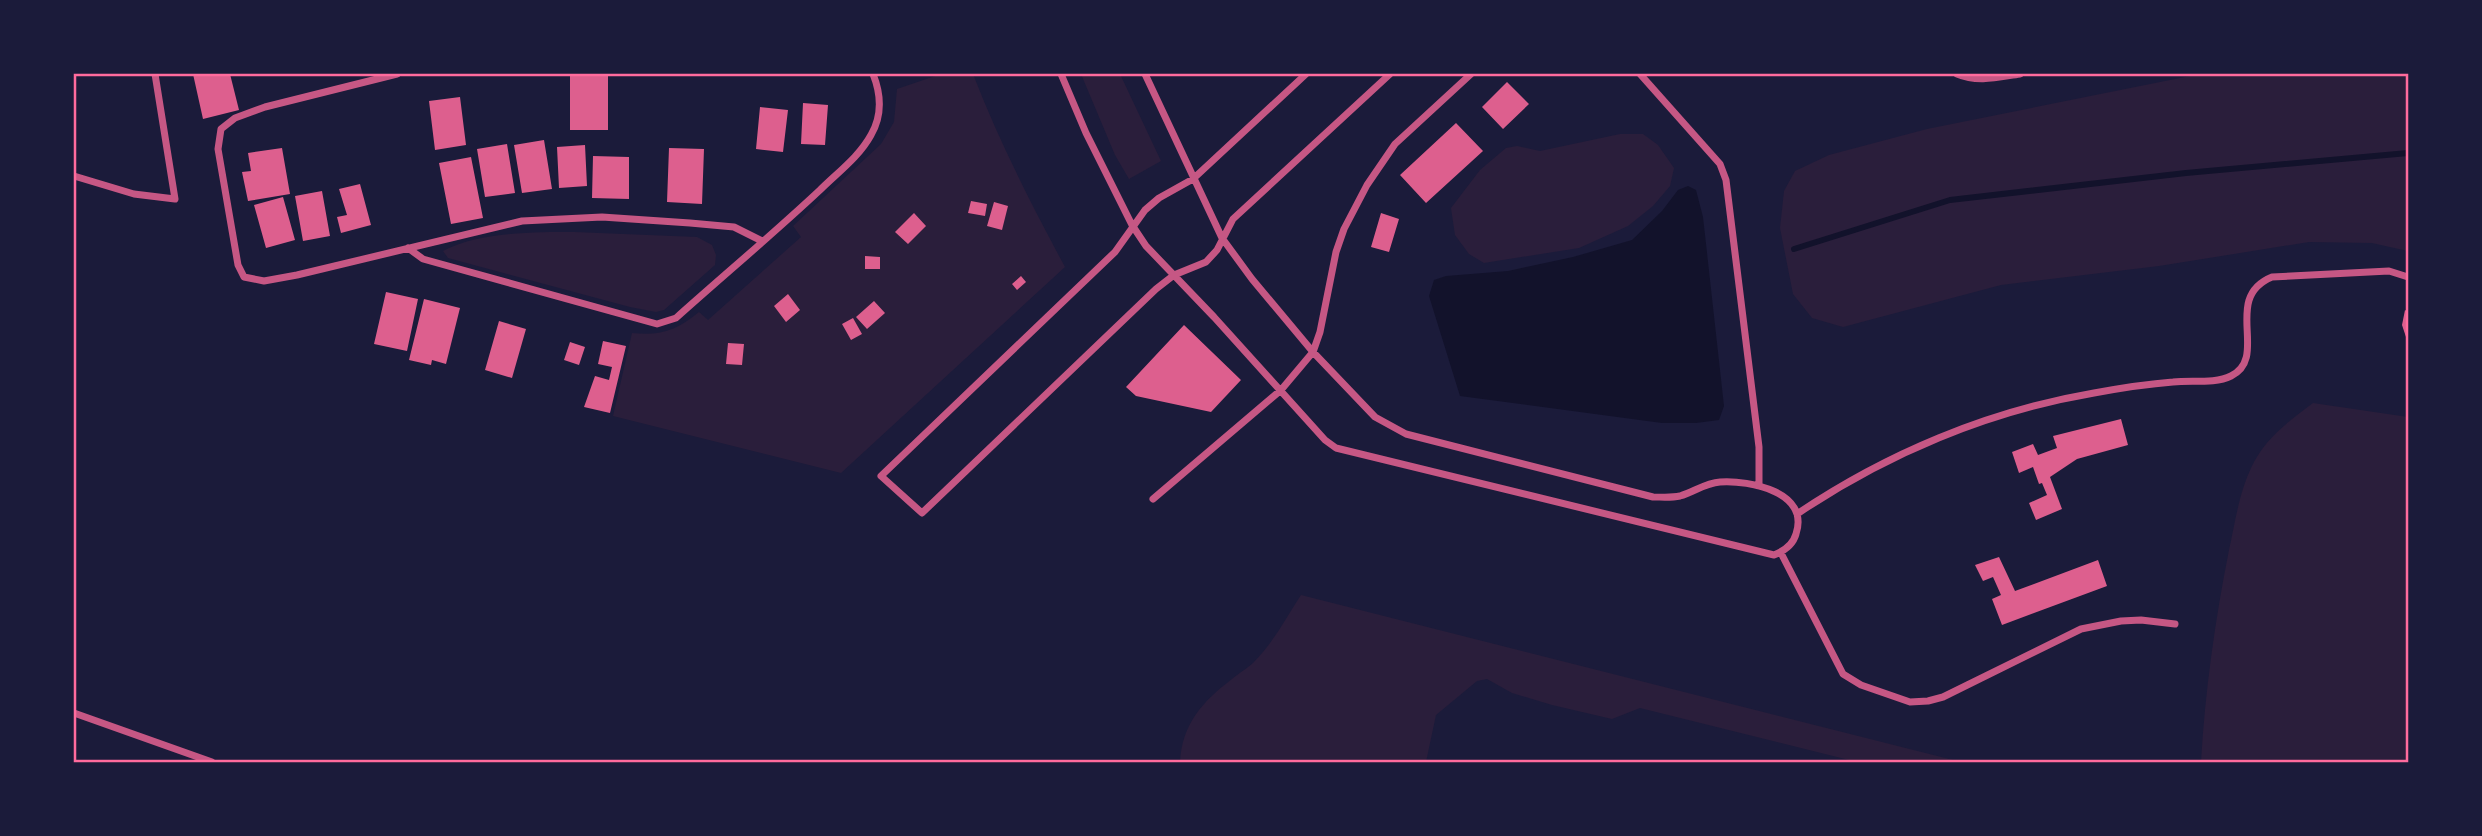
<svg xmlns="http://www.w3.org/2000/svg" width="2482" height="836" viewBox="0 0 2482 836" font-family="'Fira Sans Condensed',sans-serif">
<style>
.green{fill:#2a1e3b}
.water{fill:#12122b}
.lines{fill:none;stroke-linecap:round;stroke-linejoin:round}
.stream{stroke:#12122b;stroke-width:6}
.building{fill:#dd5f8e}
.minor{stroke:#c65784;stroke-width:7}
.neatline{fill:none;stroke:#ff6b9d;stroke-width:2.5}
</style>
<rect width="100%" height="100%" fill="#1b1b3a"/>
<!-- green -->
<path class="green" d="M 941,74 L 973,74 C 999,141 1031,204 1065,267 L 841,473 L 613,416 L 632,333 C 662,336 677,330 699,312 L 708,320 L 801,237 L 793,226 L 881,144 L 894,122 L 897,89 Z
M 1081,74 L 1120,74 L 1161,161 L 1129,179 L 1115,155 Z
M 2200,74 L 2408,74 L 2408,251 L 2372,243 L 2309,242 L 2159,266 L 2001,285 L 1843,327 L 1812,318 L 1793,294 L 1780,228 L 1784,191 L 1795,171 L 1829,155 L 1927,129 Z
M 1620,134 L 1643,134 L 1658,145 L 1674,168 L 1670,186 L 1653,206 L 1628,226 L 1579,248 L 1484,263 L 1469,254 L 1455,235 L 1451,208 L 1480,170 L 1506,148 L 1517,146 L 1540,151 Z
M 574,232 L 697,237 L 712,245 L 716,255 L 715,265 L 664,310 L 656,312 L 630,307 L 448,258 L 443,251 C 479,232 534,232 574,232 Z
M 2313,403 L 2408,417 L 2408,762 L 2201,762 C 2205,692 2215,620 2229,550 C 2235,523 2239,493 2251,468 C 2265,438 2288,422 2313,403 Z
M 1301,595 L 1961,762 L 1857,762 L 1640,708 L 1612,719 L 1552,705 L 1512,693 L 1487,679 L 1477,681 L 1436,715 L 1426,762 L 1180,762 C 1182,724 1203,701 1232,679 C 1239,673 1248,668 1254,662 C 1273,643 1286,618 1301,595 Z"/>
<!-- water -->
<path class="water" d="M 1688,186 L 1696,190 L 1703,217 L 1724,406 L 1719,420 L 1696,423 L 1662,423 L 1460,396 L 1429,296 L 1434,280 L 1446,276 L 1508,271 L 1573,257 L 1632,240 L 1662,211 L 1678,190 Z"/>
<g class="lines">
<!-- stream -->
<path class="stream" d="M 1794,249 L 1950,200 L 2186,173 L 2408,153"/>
</g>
<!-- building -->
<path class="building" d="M 193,74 L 230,74 L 239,110 L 203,119 Z
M 570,75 L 608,75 L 608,130 L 570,130 Z
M 1507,82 L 1529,104 L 1503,129 L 1482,107 Z
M 460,97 L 466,145 L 435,150 L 429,101 Z
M 803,103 L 828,105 L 825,145 L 801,144 Z
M 760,107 L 788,110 L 783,152 L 756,149 Z
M 1456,123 L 1483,151 L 1426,203 L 1400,175 Z
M 544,140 L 552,189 L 522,193 L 514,145 Z
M 507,144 L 515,193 L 485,197 L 477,149 Z
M 585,145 L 587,186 L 559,188 L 557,147 Z
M 282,148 L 290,194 L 248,201 L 242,172 L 251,171 L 248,153 Z
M 669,148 L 704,149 L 702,204 L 667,202 Z
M 593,156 L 629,157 L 629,199 L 592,198 Z
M 471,157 L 483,218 L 451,224 L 439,163 Z
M 360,184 L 371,225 L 341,233 L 337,217 L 347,215 L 339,189 Z
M 322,191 L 330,236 L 303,241 L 295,196 Z
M 283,197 L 295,240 L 266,248 L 254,205 Z
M 971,201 L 987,204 L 985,216 L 968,213 Z
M 994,202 L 1008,206 L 1002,230 L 987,226 Z
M 914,213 L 926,226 L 908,244 L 895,232 Z
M 1381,213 L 1399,219 L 1389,252 L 1371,247 Z
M 865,256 L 880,257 L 880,269 L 865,269 Z
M 1021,276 L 1026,282 L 1017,290 L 1012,284 Z
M 386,292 L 418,299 L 407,351 L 374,344 Z
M 788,294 L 800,310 L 786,322 L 774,306 Z
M 424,299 L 460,308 L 446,364 L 432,360 L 431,365 L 409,360 Z
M 874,301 L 885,313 L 867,329 L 856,317 Z
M 2405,310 L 2408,312 L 2408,343 L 2402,325 Z
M 853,318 L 862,334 L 851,340 L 842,324 Z
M 499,321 L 526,329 L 512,378 L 485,370 Z
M 1184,325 L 1241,380 L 1211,412 L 1136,396 L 1126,387 Z
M 603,341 L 626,346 L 610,413 L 584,407 L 595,376 L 609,380 L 612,367 L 598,364 Z
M 570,342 L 585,347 L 579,365 L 564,360 Z
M 728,343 L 744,344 L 742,365 L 726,364 Z
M 2121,419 L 2128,445 L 2077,459 L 2050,477 L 2062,509 L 2036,520 L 2029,503 L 2047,495 L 2042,483 L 2039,484 L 2033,467 L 2019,473 L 2012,452 L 2033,444 L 2038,455 L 2057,448 L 2053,436 Z
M 1999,557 L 2015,591 L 2098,560 L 2107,586 L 2002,625 L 1992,599 L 2001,595 L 1993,577 L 1983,581 L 1975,565 Z"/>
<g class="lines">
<!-- minor -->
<path class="minor" d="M 397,74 L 265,107 L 235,118 L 221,129 L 218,149 L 238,265 L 244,277 L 264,281 L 297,275 L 522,221 L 602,217 L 690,223 L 734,227 L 762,241
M 1061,74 L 1086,133 L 1132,225 L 1146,246 L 1214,317 L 1325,440 L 1336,448 L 1774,555 C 1784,551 1793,545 1796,534 C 1810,492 1750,480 1720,482 C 1705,483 1694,492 1680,496 C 1671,498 1662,497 1653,497 L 1406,434 L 1375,417 L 1313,352 L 1252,279 L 1222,238 L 1145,74
M 1306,74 L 1193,179 L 1159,198 L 1145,210 L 1115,252 L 881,476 L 922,513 L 1156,289 L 1174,275 L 1206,262 L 1217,250 L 1233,219 L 1390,74
M 1640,74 L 1720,164 L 1726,180 L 1759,447 L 1759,486
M 1957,74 C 1978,83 1999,77 2020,74
M 74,176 L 134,194 L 175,199 L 155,74
M 408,248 L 423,259 L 657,324 L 676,318 C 724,275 773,234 820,190 C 837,173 859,157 871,135 C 882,116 881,94 873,74
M 1153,499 L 1281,390 L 1313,352 L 1320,332 L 1336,252 L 1344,229 L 1367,185 L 1395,144 L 1471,74
M 1797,514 C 1886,454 1988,411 2094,393 C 2121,388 2147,384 2173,382 C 2191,380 2215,384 2231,376 C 2270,357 2221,298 2272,277 L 2389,271 L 2408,277
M 1781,553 L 1843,674 L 1861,685 L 1910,702 L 1928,701 L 1943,697 L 2081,629 L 2121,621 L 2141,620 L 2175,624
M 74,713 L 212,762"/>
</g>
<!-- border -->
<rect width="2482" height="836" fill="none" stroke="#1b1b3a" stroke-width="150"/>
<rect x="75" y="75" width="2332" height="686" class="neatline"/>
</svg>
